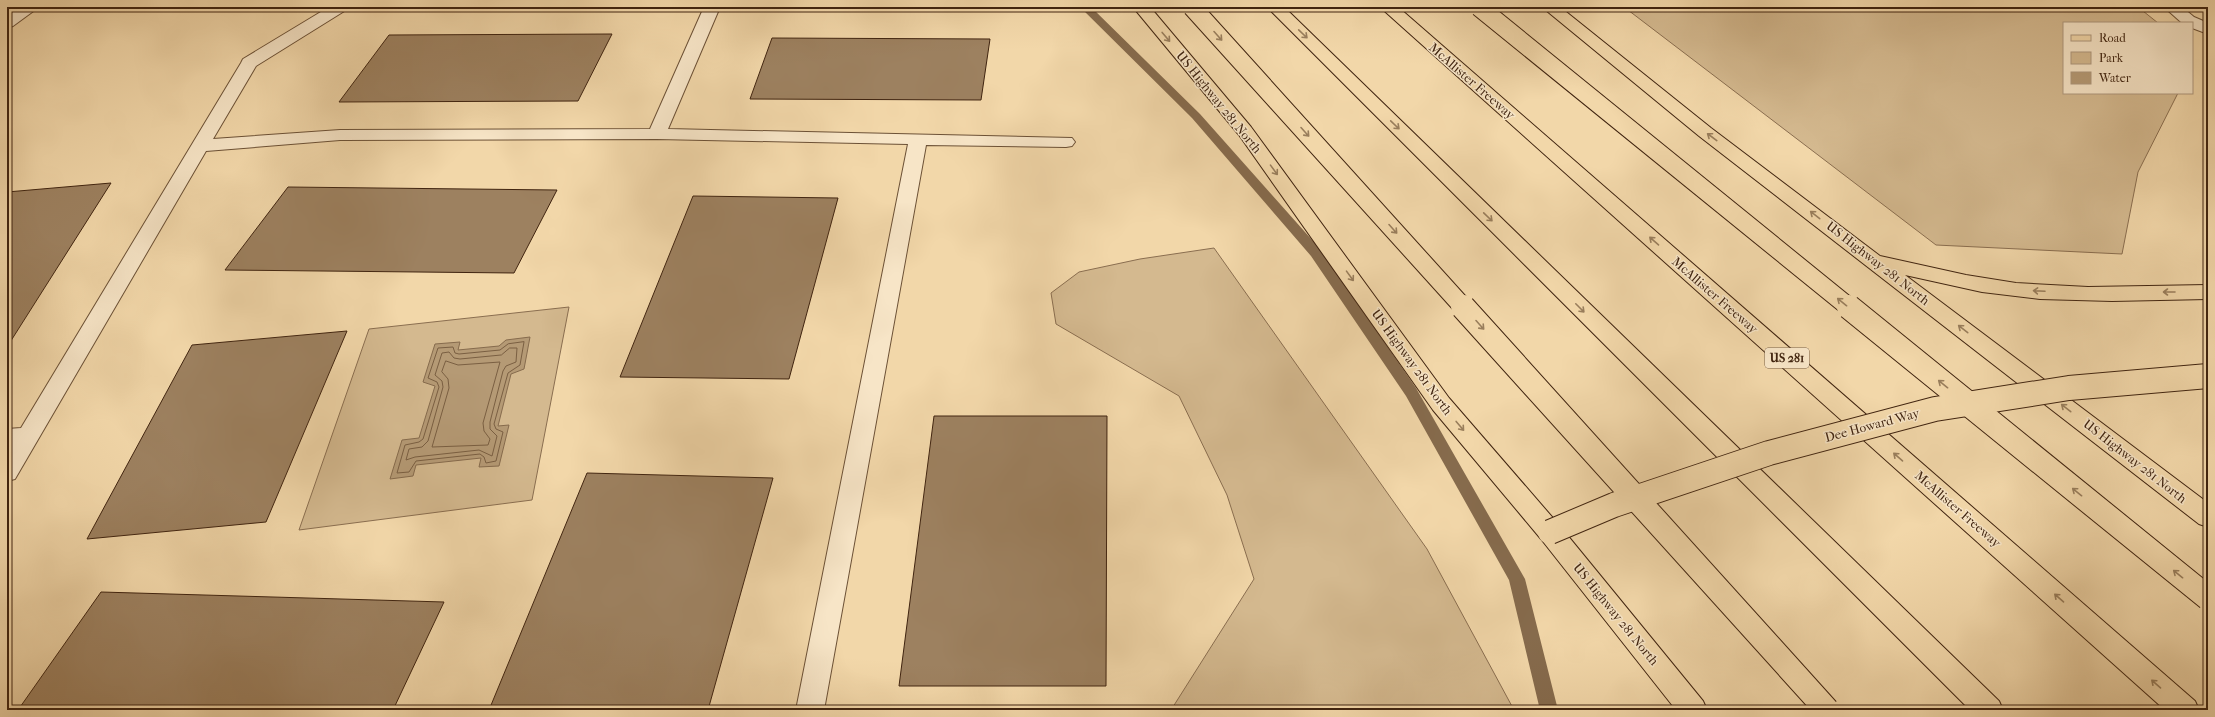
<svg xmlns="http://www.w3.org/2000/svg" width="2215" height="717" viewBox="0 0 2215 717" font-family="'IM FELL French Canon',serif">
<style>
.green{fill:#d4b98f;stroke:#8a6e50}
.water{fill:#b59a75;stroke:#866b4d}
.lines{fill:none;stroke-linecap:round;stroke-linejoin:round}
.shore{stroke:#7a5f42;stroke-width:1}
.stream{fill:#866b4d;fill-rule:evenodd}
.building{fill:#9d8160;stroke:#402410}
.minor-casing{stroke:#6c5136;stroke-width:2}
.major-casing{stroke:#402410;stroke-width:2}
.highway-casing{stroke:#402410;stroke-width:2}
.minor{fill:#f7e5c7;fill-rule:evenodd}
.major{fill:#f2d7a9;fill-rule:evenodd}
.highway{fill:#f2d7a9;fill-rule:evenodd}
.major-bridge-casing{stroke:#402410;stroke-width:26;stroke-linecap:butt}
.highway-bridge-far1-casing{stroke:#402410;stroke-width:20;stroke-linecap:butt}
.highway-bridge-casing{stroke:#402410;stroke-width:26;stroke-linecap:butt}
.major-bridge{stroke:#f2d7a9;stroke-width:24}
.highway-bridge-far1{stroke:#f2d7a9;stroke-width:18}
.highway-bridge{stroke:#f2d7a9;stroke-width:24}
.oneway{stroke:#997e5c}
.labels{text-anchor:middle;dominant-baseline:central;stroke-width:3;stroke-linejoin:round;paint-order:stroke}
.shield{fill:#f7e5c7;stroke:#775e47;stroke-width:1}
.shield-label{font-size:12px;font-weight:bold;fill:#402410}
.street-label{font-size:13px;fill:#402410;stroke:#f7e5c7}
</style>
<rect width="100%" height="100%" fill="#f2d7a9"/>
<filter id="stains"><feTurbulence type="fractalNoise" baseFrequency=".005" numOctaves="4"/><feColorMatrix values="0 0 0 0 .2 0 0 0 0 .09 0 0 0 0 .02 0 0 0 .5 -.17"/></filter>
<radialGradient id="worn" r=".72"><stop offset=".6" stop-color="#630" stop-opacity="0"/><stop offset="1" stop-color="#630" stop-opacity=".3"/></radialGradient>
<!-- green -->
<path class="green" d="M 1624,7 L 2138,7 L 2158,23 L 2064,23 L 2064,93 L 2178,93 L 2138,172 L 2122,254 L 1936,245 Z
M 1214,248 L 1427,549 L 1514,710 L 1171,710 L 1254,579 L 1227,495 L 1179,396 L 1056,324 L 1051,293 L 1079,272 L 1140,259 Z
M 569,307 L 532,500 L 299,530 L 369,329 Z"/>
<!-- water -->
<path class="water" d="M 530,337 L 524,369 L 511,374 L 498,426 L 509,425 L 499,466 L 479,467 L 481,458 L 416,465 L 413,476 L 390,479 L 402,440 L 419,438 L 435,386 L 423,382 L 435,344 L 460,342 L 458,350 L 499,346 L 506,340 Z"/>
<g class="lines">
<!-- shore -->
<path class="shore" d="M 524,342 L 520,365 L 508,373 L 494,424 L 496,429 L 503,432 L 496,461 L 486,463 L 484,457 L 480,454 L 416,461 L 409,472 L 397,473 L 405,445 L 419,442 L 423,439 L 439,387 L 437,382 L 428,378 L 438,348 L 453,347 L 455,353 L 459,354 L 500,350 L 508,344 Z
M 510,348 L 517,348 L 516,362 L 506,366 L 503,371 L 490,422 L 490,429 L 497,436 L 492,456 L 479,450 L 415,457 L 406,460 L 409,449 L 422,447 L 428,441 L 443,387 L 442,381 L 435,375 L 442,353 L 449,352 L 454,358 L 460,359 L 501,355 Z
M 446,361 L 458,365 L 500,362 L 483,423 L 484,431 L 490,439 L 488,445 L 432,447 L 449,388 L 448,379 L 442,372 Z"/>
<!-- stream -->
<path class="stream" d="M 1080,7 L 1091,7 L 1200,114 L 1321,250 L 1416,388 L 1525,579 L 1558,710 L 1540,710 L 1509,580 L 1406,396 L 1311,256 L 1192,118 Z"/>
</g>
<!-- building -->
<path class="building" d="M 612,34 L 578,101 L 339,102 L 389,35 Z
M 772,38 L 990,39 L 981,100 L 750,99 Z
M 111,183 L 7,347 L 7,192 Z
M 288,187 L 557,190 L 514,273 L 225,270 Z
M 693,196 L 838,198 L 789,379 L 620,377 Z
M 347,331 L 266,522 L 87,539 L 192,345 Z
M 934,416 L 1107,416 L 1106,686 L 899,686 Z
M 587,473 L 773,478 L 708,710 L 489,710 Z
M 101,592 L 444,602 L 393,710 L 18,710 Z"/>
<g class="lines">
<defs>
<path id="minor" d="M 20,7 L 39,7 L 13,26 L 7,28 L 7,16 Z
M 329,7 L 348,7 L 346,10 L 256,66 L 213,139 L 340,130 L 650,129 L 704,7 L 720,7 L 668,129 L 1072,138 L 1075,142 L 1072,146 L 1066,147 L 926,145 L 824,710 L 796,710 L 908,144 L 657,139 L 340,140 L 206,151 L 15,479 L 7,481 L 7,451 L 10,447 L 7,447 L 7,429 L 21,428 L 241,63 L 243,59 Z
M 2164,7 L 2182,7 L 2194,17 L 2208,23 L 2208,34 L 2192,28 L 2192,23 L 2182,23 Z"/>
<path id="major" d="M 1133,7 L 1150,7 L 1251,127 L 1449,398 L 1559,525 L 1703,701 L 1707,710 L 1676,710 L 1541,539 L 1433,410 L 1239,135 Z
M 1542,7 L 1560,7 L 1711,128 L 1880,256 L 1966,275 L 2016,283 L 2088,287 L 2208,285 L 2208,299 L 2112,301 L 2040,299 L 1982,292 L 1905,275 L 2208,503 L 2208,527 L 2199,524 L 1699,136 Z"/>
<path id="highway" d="M 1267,7 L 1284,7 L 1999,701 L 2003,710 L 1970,710 Z
M 1380,7 L 1398,7 L 2195,701 L 2199,710 L 2165,710 Z"/>
</defs>
<!-- minor casing -->
<use href="#minor" class="minor-casing"/>
<!-- major casing -->
<use href="#major" class="major-casing"/>
<!-- highway casing -->
<use href="#highway" class="highway-casing"/>
<!-- minor -->
<use href="#minor" class="minor"/>
<!-- major -->
<use href="#major" class="major"/>
<!-- highway -->
<use href="#highway" class="highway"/>
<defs>
<path id="major-bridge" d="M 1550,532 L 1614,505 L 1769,453 L 1935,409 L 2069,388 L 2208,376"/>
<path id="highway-bridge-far1" d="M 1192,7 L 1464,308
M 1479,7 L 1850,308"/>
<path id="highway-bridge" d="M 1463,307 L 1827,710
M 1849,307 L 2208,598"/>
</defs>
<!-- major-bridge casing -->
<use href="#major-bridge" class="major-bridge-casing"/>
<!-- highway-bridge-far1 casing -->
<use href="#highway-bridge-far1" class="highway-bridge-far1-casing"/>
<!-- highway-bridge casing -->
<use href="#highway-bridge" class="highway-bridge-casing"/>
<!-- major-bridge -->
<use href="#major-bridge" class="major-bridge"/>
<!-- highway-bridge-far1 -->
<use href="#highway-bridge-far1" class="highway-bridge-far1"/>
<!-- highway-bridge -->
<use href="#highway-bridge" class="highway-bridge"/>
</g>
<!-- one-way arrows -->
<defs><path id="oneway-shaft" d="M-6 0H5M1.5-3L5.5 0L1.5 3" fill="none" stroke-width="1.6" stroke-linecap="round" stroke-linejoin="round"/></defs>
<g class="oneway">
<use href="#oneway-shaft" transform="translate(1303 34) rotate(44)"/>
<use href="#oneway-shaft" transform="translate(1218 36) rotate(48)"/>
<use href="#oneway-shaft" transform="translate(1166 37) rotate(50)"/>
<use href="#oneway-shaft" transform="translate(1395 125) rotate(44)"/>
<use href="#oneway-shaft" transform="translate(1305 132) rotate(48)"/>
<use href="#oneway-shaft" transform="translate(1712 137) rotate(-143)"/>
<use href="#oneway-shaft" transform="translate(1274 170) rotate(54)"/>
<use href="#oneway-shaft" transform="translate(1815 215) rotate(-142)"/>
<use href="#oneway-shaft" transform="translate(1488 217) rotate(44)"/>
<use href="#oneway-shaft" transform="translate(1393 229) rotate(48)"/>
<use href="#oneway-shaft" transform="translate(1654 241) rotate(-139)"/>
<use href="#oneway-shaft" transform="translate(1350 276) rotate(54)"/>
<use href="#oneway-shaft" transform="translate(2039 291) rotate(-177)"/>
<use href="#oneway-shaft" transform="translate(2169 292) rotate(180)"/>
<use href="#oneway-shaft" transform="translate(1842 302) rotate(-141)"/>
<use href="#oneway-shaft" transform="translate(1580 308) rotate(45)"/>
<use href="#oneway-shaft" transform="translate(1480 325) rotate(48)"/>
<use href="#oneway-shaft" transform="translate(1963 329) rotate(-142)"/>
<use href="#oneway-shaft" transform="translate(1943 384) rotate(-141)"/>
<use href="#oneway-shaft" transform="translate(2066 408) rotate(-142)"/>
<use href="#oneway-shaft" transform="translate(1460 426) rotate(50)"/>
<use href="#oneway-shaft" transform="translate(1898 457) rotate(-139)"/>
<use href="#oneway-shaft" transform="translate(2077 492) rotate(-141)"/>
<use href="#oneway-shaft" transform="translate(2178 574) rotate(-141)"/>
<use href="#oneway-shaft" transform="translate(2059 598) rotate(-139)"/>
<use href="#oneway-shaft" transform="translate(2156 684) rotate(-139)"/>
</g>
<g class="labels">
<!-- shield labels -->
<rect class="shield" x="1765" y="348" width="44" height="20" rx="3"/>
<g class="shield-label">
<text x="1787" y="358">US 281</text>
</g>
<!-- street labels -->
<g class="street-label">
<text transform="translate(1472 81) rotate(41)">McAllister Freeway</text>
<text transform="translate(1219 102) rotate(51)">US Highway 281 North</text>
<text transform="translate(1878 263) rotate(38)">US Highway 281 North</text>
<text transform="translate(1715 295) rotate(41)">McAllister Freeway</text>
<text transform="translate(1412 362) rotate(54)">US Highway 281 North</text>
<text transform="translate(1872 425) rotate(-15)">Dee Howard Way</text>
<text transform="translate(2135 461) rotate(38)">US Highway 281 North</text>
<text transform="translate(1958 509) rotate(41)">McAllister Freeway</text>
<text transform="translate(1616 614) rotate(51)">US Highway 281 North</text>
</g>
</g>
<!-- margin -->
<rect width="2215" height="717" fill="none" stroke="#f2d7a9" stroke-width="24"/>
<rect x="8" y="8" width="2199" height="701" fill="none" stroke="#402410" stroke-width="2"/>
<rect x="12" y="12" width="2191" height="693" fill="none" stroke="#402410"/>
<!-- legend -->
<rect x="2063" y="22" width="130" height="72" fill="#f7e5c7" stroke="#ae987e"/>
<rect x="2071" y="35" width="20" height="6" fill="#f2d7a9" stroke="#ae987e"/>
<text x="2099" y="42" font-size="12" fill="#402410">Road</text>
<rect x="2071" y="52" width="20" height="12" fill="#d4b98f" stroke="#ae987e"/>
<text x="2099" y="62" font-size="12" fill="#402410">Park</text>
<rect x="2071" y="72" width="20" height="12" fill="#b59a75" stroke="#ae987e"/>
<text x="2099" y="82" font-size="12" fill="#402410">Water</text>
<rect width="100%" height="100%" filter="url(#stains)"/>
<rect width="100%" height="100%" fill="url(#worn)"/>
</svg>
